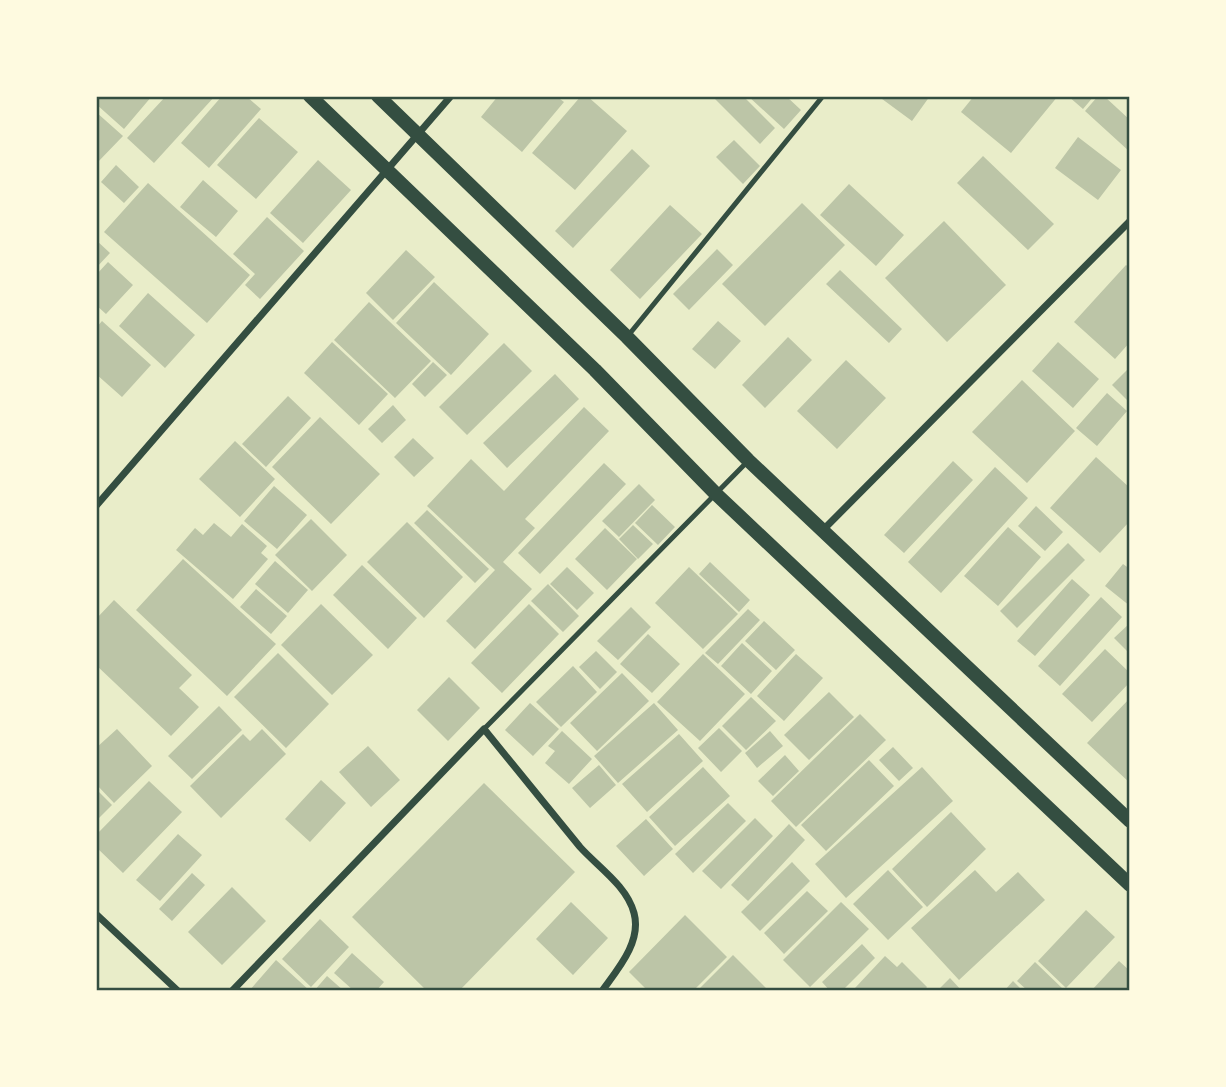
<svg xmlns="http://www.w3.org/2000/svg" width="1226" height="1087" viewBox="0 0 1226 1087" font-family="Arial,sans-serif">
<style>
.building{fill:#bcc5a7}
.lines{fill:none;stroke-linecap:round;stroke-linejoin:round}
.service{stroke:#344e41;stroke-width:5}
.minor{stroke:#344e41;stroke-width:7}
.secondary{stroke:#344e41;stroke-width:14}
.neatline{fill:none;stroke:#344e41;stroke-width:2.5}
</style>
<rect width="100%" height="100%" fill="#e9edc9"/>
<!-- building -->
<path class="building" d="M 96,96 L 152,96 L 124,129 L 96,104 Z
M 166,96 L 215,96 L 154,163 L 127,138 Z
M 222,96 L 246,96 L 261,109 L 209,168 L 181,143 Z
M 498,96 L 556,96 L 564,102 L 522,152 L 481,117 Z
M 581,96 L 587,96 L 627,131 L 575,190 L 532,153 Z
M 718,96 L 743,96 L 775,128 L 760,144 L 715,99 Z
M 748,96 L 786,96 L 801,110 L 784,129 Z
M 878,96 L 930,96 L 912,121 Z
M 974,96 L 1058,96 L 1011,153 L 961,112 Z
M 1068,96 L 1094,96 L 1083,109 Z
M 1098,96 L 1104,96 L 1130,120 L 1130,152 L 1085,111 Z
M 96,112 L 123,136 L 96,164 Z
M 259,118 L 298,152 L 256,199 L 217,165 Z
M 1078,137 L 1121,170 L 1098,200 L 1055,168 Z
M 734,140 L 760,166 L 743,184 L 716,157 Z
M 632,149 L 650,166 L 573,248 L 555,231 Z
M 983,156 L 1054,224 L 1028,250 L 957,183 Z
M 318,160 L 351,190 L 303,243 L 270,213 Z
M 116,165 L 139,187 L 124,203 L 101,182 Z
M 203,180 L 238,211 L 216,237 L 180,207 Z
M 148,183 L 250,275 L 207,323 L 104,232 Z
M 849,184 L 904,235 L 876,266 L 820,215 Z
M 802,203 L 845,245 L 765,326 L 722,284 Z
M 670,205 L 702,234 L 640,299 L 610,270 Z
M 267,217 L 304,251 L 260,299 L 245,285 L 255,274 L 233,254 Z
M 944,221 L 1006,285 L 947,342 L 885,278 Z
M 96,240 L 110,253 L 96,268 Z
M 717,249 L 733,265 L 689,310 L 673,294 Z
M 406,250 L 435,277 L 393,320 L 366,293 Z
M 108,262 L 133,285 L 106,314 L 96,305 L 96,275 Z
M 1126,265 L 1130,268 L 1130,342 L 1115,359 L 1074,322 Z
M 840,270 L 902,329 L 889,343 L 826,284 Z
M 434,282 L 489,334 L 451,375 L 396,323 Z
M 148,293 L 195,335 L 165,368 L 119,326 Z
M 369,302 L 431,361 L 395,398 L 334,340 Z
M 102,321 L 151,365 L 122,397 L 96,374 L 96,328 Z
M 718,321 L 741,341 L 715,369 L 692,349 Z
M 788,337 L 812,360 L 765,408 L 742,385 Z
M 332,342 L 388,394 L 359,425 L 304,373 Z
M 1058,342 L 1099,379 L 1073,408 L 1032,371 Z
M 504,343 L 532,371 L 467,435 L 439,407 Z
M 846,360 L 886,398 L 837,449 L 797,411 Z
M 433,362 L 447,375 L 425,397 L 412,384 Z
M 1130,367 L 1130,403 L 1112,385 Z
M 555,374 L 579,399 L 507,468 L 483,443 Z
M 1022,380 L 1075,431 L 1027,483 L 972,432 Z
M 1107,393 L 1127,411 L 1097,446 L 1076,428 Z
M 288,396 L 311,418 L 266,467 L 242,444 Z
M 393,405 L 406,420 L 382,443 L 368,429 Z
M 584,407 L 609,431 L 525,519 L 535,528 L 503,562 L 532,589 L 475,649 L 446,621 L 495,570 L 427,506 L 471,459 L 504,491 Z
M 320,417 L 380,474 L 331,524 L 272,467 Z
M 413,438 L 434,458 L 414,477 L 394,457 Z
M 235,441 L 275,479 L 240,517 L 199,479 Z
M 1096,457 L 1130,488 L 1130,521 L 1100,553 L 1050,508 Z
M 953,461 L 973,480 L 904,553 L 884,535 Z
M 604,463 L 626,484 L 540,574 L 518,553 Z
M 995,467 L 1028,498 L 941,593 L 908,562 Z
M 639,484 L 655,500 L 619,537 L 602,521 Z
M 274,486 L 307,515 L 277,549 L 244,521 Z
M 652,505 L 675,527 L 658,545 L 635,523 Z
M 1036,506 L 1063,532 L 1045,551 L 1018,526 Z
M 427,510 L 489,569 L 475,583 L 414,523 Z
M 311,519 L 347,555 L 312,591 L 275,555 Z
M 407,522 L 463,577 L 424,618 L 367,562 Z
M 214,523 L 231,537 L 242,524 L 267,546 L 261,553 L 268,559 L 233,599 L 176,550 L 195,528 L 203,535 Z
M 633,525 L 653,544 L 638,559 L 619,539 Z
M 1008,527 L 1041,557 L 998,606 L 964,576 Z
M 605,528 L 637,559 L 607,590 L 575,559 Z
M 1068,543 L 1085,560 L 1017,628 L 1000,611 Z
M 183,559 L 276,644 L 227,696 L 136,610 Z
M 275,561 L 308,590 L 288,613 L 255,584 Z
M 710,562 L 750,600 L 739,612 L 699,574 Z
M 1123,564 L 1130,569 L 1130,606 L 1105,586 Z
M 362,565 L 417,618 L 388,649 L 333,595 Z
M 567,567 L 594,593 L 577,610 L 550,584 Z
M 689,567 L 738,614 L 703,649 L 655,603 Z
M 1072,579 L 1090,595 L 1035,656 L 1017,641 Z
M 548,584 L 579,616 L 563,632 L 531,601 Z
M 256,589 L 287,616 L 271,634 L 240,607 Z
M 1101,597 L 1122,617 L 1060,686 L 1038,666 Z
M 114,600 L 192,675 L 179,688 L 199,707 L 171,736 L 96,665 L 96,619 Z
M 321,604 L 373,655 L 332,695 L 281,645 Z
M 529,604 L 559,634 L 502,693 L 471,663 Z
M 631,607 L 651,627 L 618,660 L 597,641 Z
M 748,609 L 760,620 L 718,664 L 705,653 Z
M 764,621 L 795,650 L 776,670 L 745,641 Z
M 1130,623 L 1130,654 L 1114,638 Z
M 648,634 L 680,664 L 652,693 L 620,664 Z
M 742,643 L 772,671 L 751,694 L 721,666 Z
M 1105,649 L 1130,673 L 1130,682 L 1092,722 L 1062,694 Z
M 596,651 L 617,672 L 600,689 L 579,667 Z
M 278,653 L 329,704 L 286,748 L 234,697 Z
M 703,654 L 745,694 L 700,741 L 657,702 Z
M 796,654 L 823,678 L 784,721 L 757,696 Z
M 573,666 L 597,692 L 561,727 L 536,702 Z
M 622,673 L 649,701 L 597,751 L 570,723 Z
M 449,677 L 480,708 L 448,741 L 417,710 Z
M 829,692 L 854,717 L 809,760 L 784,735 Z
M 751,697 L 776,721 L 746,750 L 722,726 Z
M 1130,698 L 1130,783 L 1087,743 Z
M 530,703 L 559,729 L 533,756 L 505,730 Z
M 654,703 L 678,730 L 618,783 L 594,756 Z
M 219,706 L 242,730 L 192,779 L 168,756 Z
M 860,714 L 886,740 L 796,827 L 771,801 Z
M 719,728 L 742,751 L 721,772 L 698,748 Z
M 117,729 L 152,766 L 114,803 L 96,784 L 96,748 Z
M 262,729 L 286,754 L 221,818 L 190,786 L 243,734 L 250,741 Z
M 562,731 L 592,759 L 569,784 L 545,763 L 555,751 L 548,746 Z
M 770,731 L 783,746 L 757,768 L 745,753 Z
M 679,734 L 703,761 L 647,812 L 622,784 Z
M 368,746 L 400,780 L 371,807 L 339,772 Z
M 893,747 L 913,768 L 899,781 L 879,760 Z
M 785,755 L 799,771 L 773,796 L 758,781 Z
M 869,760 L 894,786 L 826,851 L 801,825 Z
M 599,765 L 616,785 L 590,808 L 572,788 Z
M 703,767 L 730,796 L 675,846 L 649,817 Z
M 922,767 L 953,801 L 846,898 L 815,864 Z
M 321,780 L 346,803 L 310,842 L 285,819 Z
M 149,781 L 182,812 L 123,873 L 96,847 L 96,835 Z
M 484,783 L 575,872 L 459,991 L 427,991 L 352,917 Z
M 96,789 L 112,805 L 96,821 Z
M 728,803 L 746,821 L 693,873 L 675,854 Z
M 951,812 L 986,849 L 927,907 L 892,869 Z
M 755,818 L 773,836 L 721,889 L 702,871 Z
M 646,819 L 673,849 L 644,876 L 616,846 Z
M 789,824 L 805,840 L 748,901 L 731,885 Z
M 178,834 L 202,855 L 160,901 L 136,880 Z
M 792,862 L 810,881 L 760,931 L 741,912 Z
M 888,870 L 923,907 L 888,940 L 853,904 Z
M 975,870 L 996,892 L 1018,872 L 1045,900 L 959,980 L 911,928 Z
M 192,873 L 205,885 L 172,921 L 159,909 Z
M 232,887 L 266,921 L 222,965 L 188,932 Z
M 807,891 L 828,911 L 784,954 L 764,933 Z
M 571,902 L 608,938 L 573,975 L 536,939 Z
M 841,902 L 869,929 L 810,987 L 783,960 Z
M 1086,910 L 1115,937 L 1066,988 L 1038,961 Z
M 685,915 L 727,957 L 693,991 L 648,991 L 629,972 Z
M 320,919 L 349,947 L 311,987 L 282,959 Z
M 862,944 L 875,958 L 842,991 L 830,991 L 822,982 Z
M 352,953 L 384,982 L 376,991 L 354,991 L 334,973 Z
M 733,955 L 769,991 L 697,991 Z
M 885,956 L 897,967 L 902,962 L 927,987 L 924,991 L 859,991 L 855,988 Z
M 276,960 L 310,991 L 249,991 Z
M 1119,961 L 1130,971 L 1130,991 L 1091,991 Z
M 1035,962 L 1062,988 L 1059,991 L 1028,991 L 1017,981 Z
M 327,976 L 344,991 L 314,991 Z
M 950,978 L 962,991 L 937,991 Z
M 1013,981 L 1023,991 L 1004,991 Z"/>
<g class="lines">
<!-- service -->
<path class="service" d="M 627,337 L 823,96
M 484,729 L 747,462"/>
<!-- minor -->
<path class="minor" d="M 96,506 L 451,96
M 823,530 L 1130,221
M 96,914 L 178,991
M 232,991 L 484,729 C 516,768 548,808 580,847 C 598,867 627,886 634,913 C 642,942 617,970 602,991"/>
<!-- secondary -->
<path class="secondary" d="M 310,96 L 595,370 L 715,493 L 1130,885
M 378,96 L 627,337 L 748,460 L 1130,821"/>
</g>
<!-- border -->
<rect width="1226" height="1087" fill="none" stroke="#fefae0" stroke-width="196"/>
<rect x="98" y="98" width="1030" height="891" class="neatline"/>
</svg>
